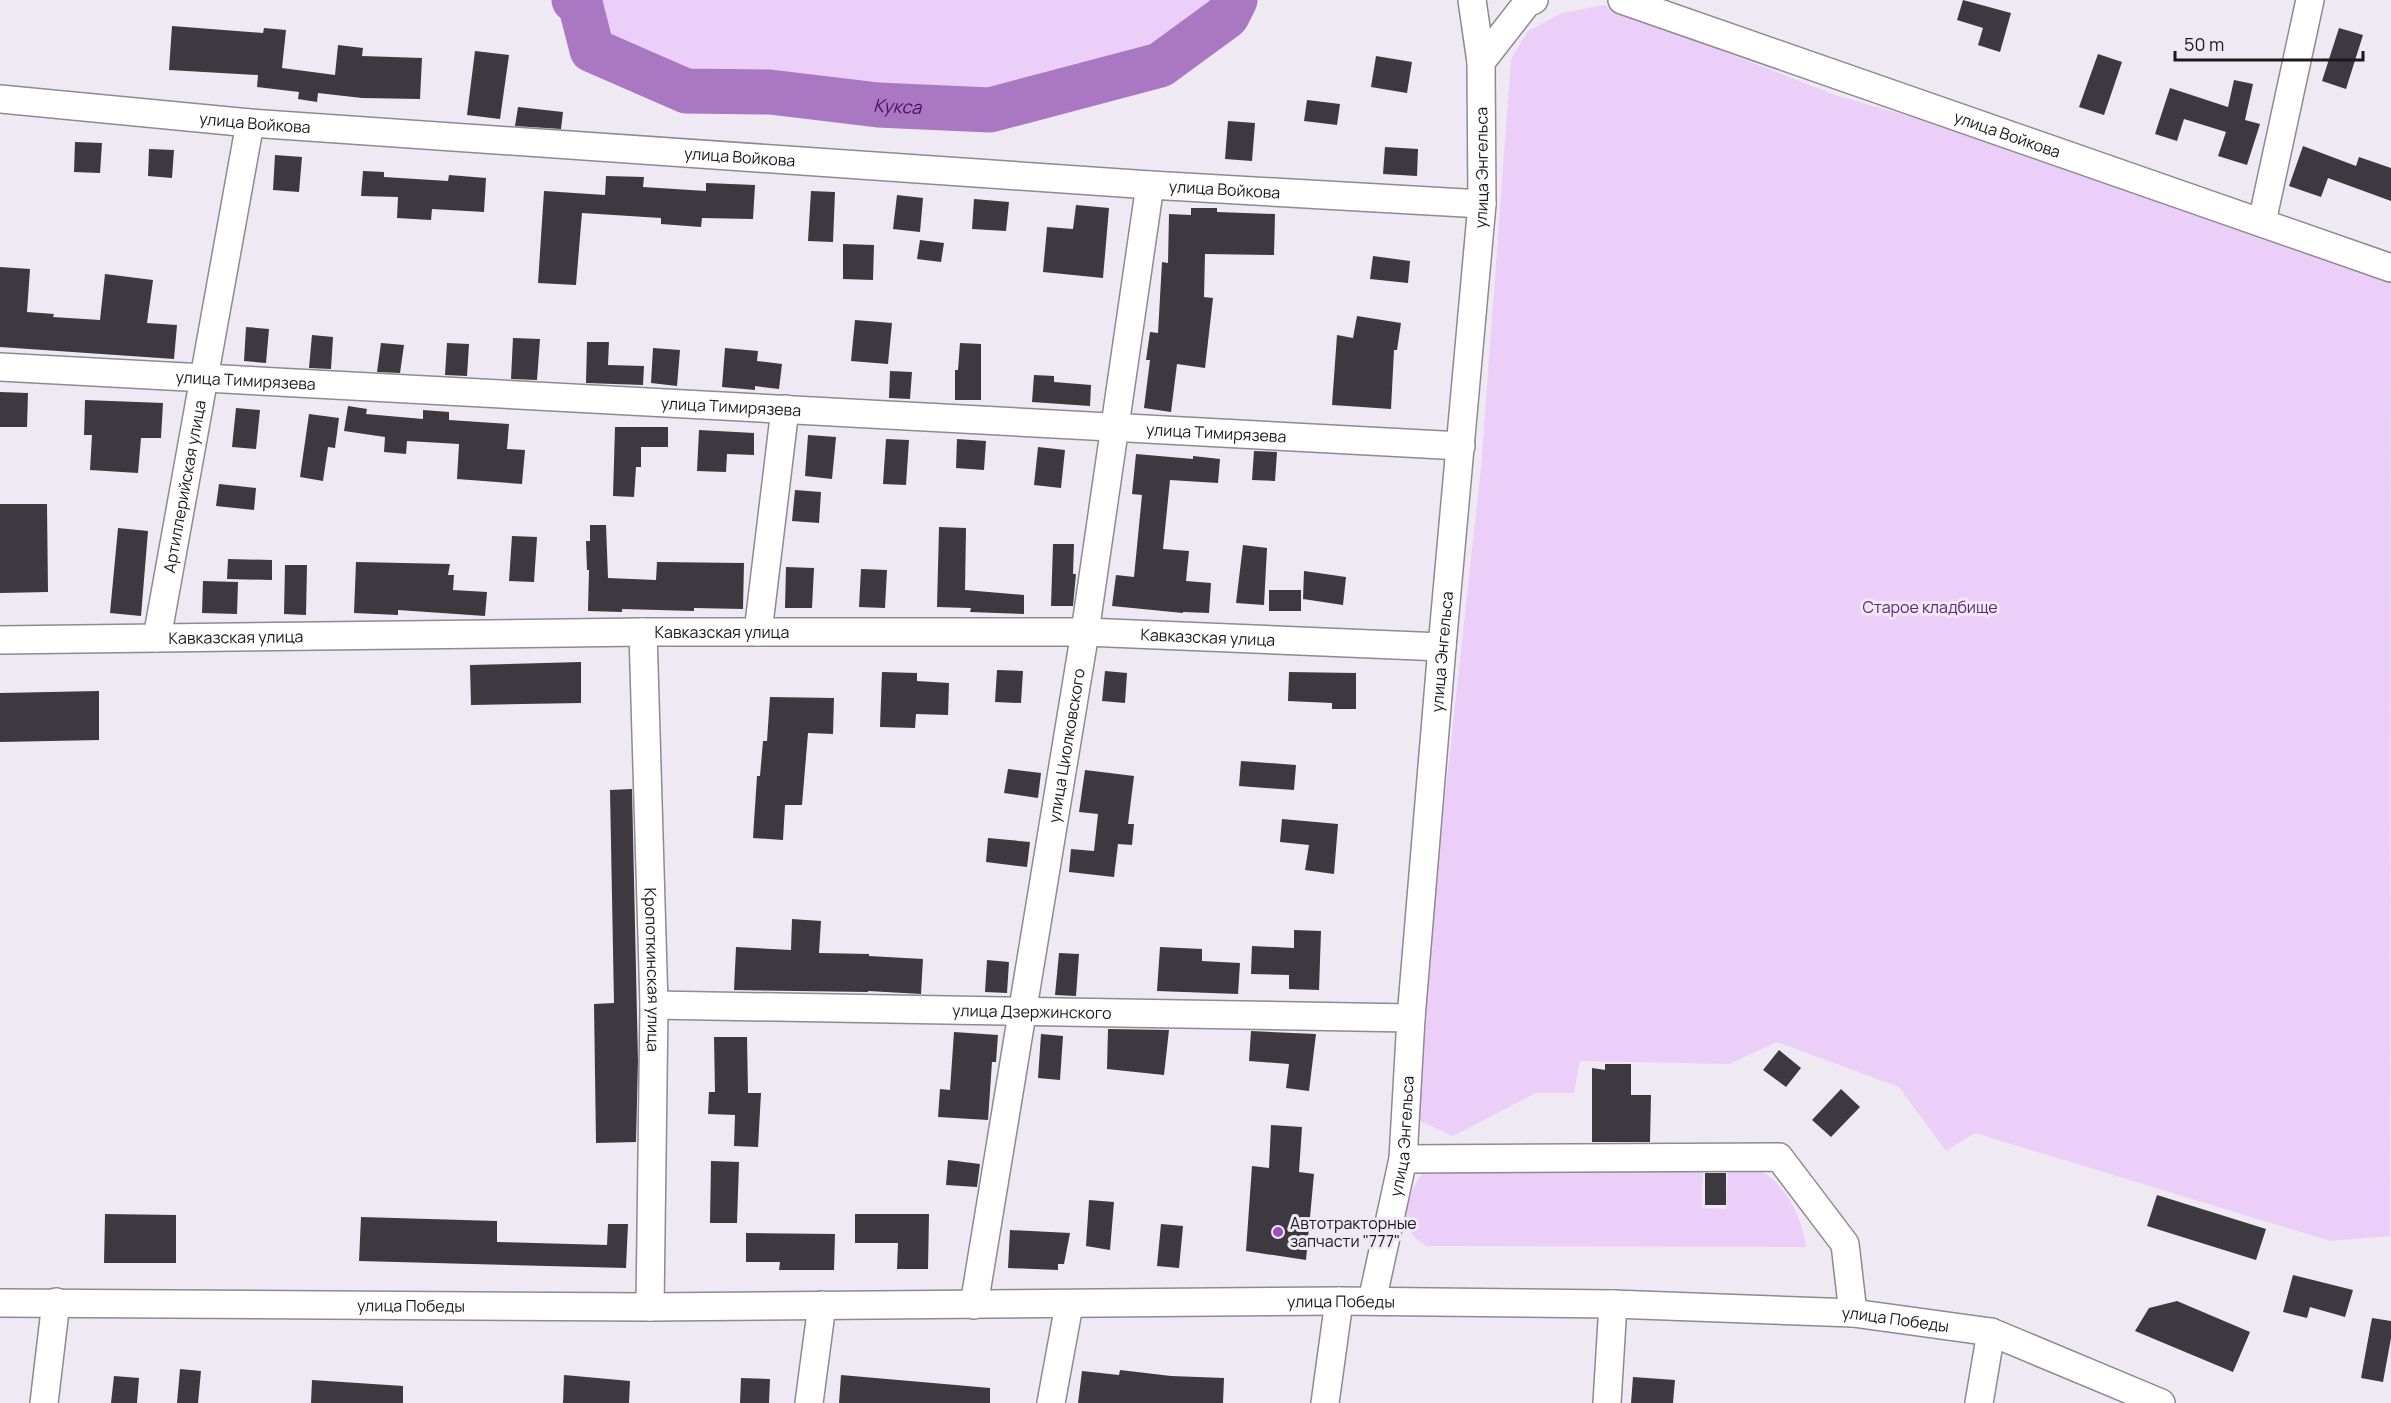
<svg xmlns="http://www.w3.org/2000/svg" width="2391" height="1403" viewBox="0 0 2391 1403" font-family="Manrope,sans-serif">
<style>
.green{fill:#ebcff9}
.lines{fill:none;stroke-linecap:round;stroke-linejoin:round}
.river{stroke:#aa77c2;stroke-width:45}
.building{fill:#3e3940}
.minor-casing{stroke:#8f8991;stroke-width:30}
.minor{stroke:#fff;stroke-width:27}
.poi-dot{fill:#9d4ebf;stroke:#efe9f3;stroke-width:2}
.labels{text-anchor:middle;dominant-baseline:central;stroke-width:6;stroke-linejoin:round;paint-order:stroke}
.street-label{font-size:16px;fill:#1b191c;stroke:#efe9f3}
.park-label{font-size:16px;fill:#63227d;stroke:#efe9f3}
.poi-label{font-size:16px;fill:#1b191c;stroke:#efe9f3;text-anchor:start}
.water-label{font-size:18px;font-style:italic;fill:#500868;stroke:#efe9f3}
</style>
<rect width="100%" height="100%" fill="#efe9f3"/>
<!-- green -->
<path class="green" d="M 585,0 L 1221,0 L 1218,5 L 1163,49 L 1109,69 L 983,98 L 683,75 L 604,46 L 592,4 Z
M 1604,5 L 1835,95 L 2084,167 L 2391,283 L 2390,1236 L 2330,1241 L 1975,1133 L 1946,1151 L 1899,1087 L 1777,1042 L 1729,1064 L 1580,1061 L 1574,1093 L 1536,1093 L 1453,1136 L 1420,1121 L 1413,1090 L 1481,468 L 1511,59 L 1528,31 L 1562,13 Z
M 1703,1166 L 1702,1208 L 1726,1209 L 1728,1167 C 1739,1166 1750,1166 1761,1171 C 1786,1184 1803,1220 1806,1247 L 1427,1246 C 1423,1243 1415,1239 1412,1234 C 1397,1213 1412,1190 1423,1172 Z"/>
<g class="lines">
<!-- river -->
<path class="river" id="s1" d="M 574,0 L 580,3 L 592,50 L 686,91 L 770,92 L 878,105 L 990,110 L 1160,65 L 1227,16 L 1235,0"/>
</g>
<!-- building -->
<path class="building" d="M 1963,0 L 2011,13 L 2000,52 L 1978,45 L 1983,28 L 1957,20 Z
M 172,26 L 263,33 L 264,28 L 286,30 L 282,68 L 335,75 L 338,45 L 363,48 L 362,56 L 422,58 L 420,99 L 362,98 L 318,93 L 317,102 L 298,99 L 299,92 L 257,87 L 258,75 L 169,70 Z
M 2339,28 L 2363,35 L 2346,89 L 2322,81 Z
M 475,51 L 509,55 L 500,119 L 467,115 Z
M 2098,54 L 2122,62 L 2104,115 L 2079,107 Z
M 1376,56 L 1412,62 L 1407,93 L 1371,87 Z
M 2234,80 L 2253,84 L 2245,120 L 2260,124 L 2247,165 L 2218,156 L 2226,132 L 2184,119 L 2177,141 L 2155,134 L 2170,88 L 2228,107 Z
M 1307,100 L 1340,104 L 1337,125 L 1304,121 Z
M 518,107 L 563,112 L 561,129 L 515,126 Z
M 1228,121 L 1255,123 L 1252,161 L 1225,159 Z
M 75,142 L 102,143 L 100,173 L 74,172 Z
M 2303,146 L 2356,166 L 2359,157 L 2391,168 L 2391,201 L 2328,178 L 2321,197 L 2289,186 Z
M 1385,147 L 1418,149 L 1417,176 L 1383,174 Z
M 149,149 L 174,150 L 172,178 L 148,176 Z
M 275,155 L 302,157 L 299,192 L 273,190 Z
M 363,171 L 384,172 L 384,177 L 448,181 L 449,175 L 486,178 L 484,212 L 432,209 L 431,220 L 397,218 L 398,197 L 361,196 Z
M 606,176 L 644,177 L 643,187 L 706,191 L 706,183 L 755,185 L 753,219 L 702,218 L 701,227 L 661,224 L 661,218 L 582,213 L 576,285 L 538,283 L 544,191 L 605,195 Z
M 811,191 L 835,192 L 833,242 L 808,241 Z
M 897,195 L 923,198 L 920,232 L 893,229 Z
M 974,199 L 1009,202 L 1006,231 L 972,229 Z
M 1076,205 L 1109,208 L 1103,278 L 1043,272 L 1047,227 L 1073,229 Z
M 1191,208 L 1217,208 L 1217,212 L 1275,214 L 1274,255 L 1205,254 L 1204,297 L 1213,298 L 1205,368 L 1177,364 L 1171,412 L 1144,408 L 1150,360 L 1146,360 L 1150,332 L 1158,333 L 1162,262 L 1168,263 L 1169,214 L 1191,215 Z
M 920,240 L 944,243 L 941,262 L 917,259 Z
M 843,244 L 874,245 L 873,280 L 843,279 Z
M 1373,256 L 1410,261 L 1408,283 L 1370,279 Z
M 0,267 L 30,269 L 27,312 L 54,314 L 53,317 L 100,320 L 105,274 L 153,280 L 147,323 L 177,325 L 174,359 L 0,347 Z
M 1357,316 L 1401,323 L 1397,350 L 1394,350 L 1391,409 L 1332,405 L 1337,335 L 1353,338 Z
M 855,320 L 892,323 L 888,364 L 851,361 Z
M 246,327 L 269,329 L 266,363 L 244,361 Z
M 312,335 L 333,337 L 331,369 L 309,368 Z
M 513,338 L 540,339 L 537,380 L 511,379 Z
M 587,342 L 609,342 L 608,365 L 644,366 L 643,385 L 586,383 Z
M 381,343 L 404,345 L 400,373 L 377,372 Z
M 447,343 L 469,344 L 467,376 L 445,375 Z
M 960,343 L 981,344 L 981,400 L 955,400 L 955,370 L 958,370 Z
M 653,348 L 680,350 L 677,386 L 651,383 Z
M 725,348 L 758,351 L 757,361 L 782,364 L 779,389 L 755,386 L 755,390 L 722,387 Z
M 890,371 L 912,372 L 910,399 L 889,398 Z
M 1034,375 L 1054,376 L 1054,382 L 1091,385 L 1090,406 L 1032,402 Z
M 0,392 L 28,393 L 27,427 L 0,427 Z
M 85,400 L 163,403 L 161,438 L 141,438 L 138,473 L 90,470 L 92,435 L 84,435 Z
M 348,406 L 367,409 L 366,414 L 423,419 L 423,410 L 449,412 L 449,420 L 509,424 L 507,449 L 525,450 L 522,484 L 457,479 L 459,444 L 407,441 L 406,454 L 384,452 L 385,437 L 344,431 Z
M 236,408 L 260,410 L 256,449 L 232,447 Z
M 309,414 L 339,418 L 335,448 L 328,447 L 323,481 L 300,477 Z
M 615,427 L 668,427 L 668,447 L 641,447 L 641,467 L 636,467 L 634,497 L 613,496 Z
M 699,430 L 754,433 L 754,455 L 727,454 L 726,472 L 697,471 Z
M 808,435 L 836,437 L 832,479 L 805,476 Z
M 886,439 L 909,440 L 906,485 L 883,484 Z
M 957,439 L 986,441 L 984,470 L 956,468 Z
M 1038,447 L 1065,450 L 1061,488 L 1034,485 Z
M 1254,451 L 1277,452 L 1275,481 L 1252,480 Z
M 1136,454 L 1193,459 L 1193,456 L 1220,459 L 1218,483 L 1170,480 L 1163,549 L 1189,551 L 1186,581 L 1211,583 L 1209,613 L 1183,612 L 1183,613 L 1112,606 L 1116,575 L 1134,577 L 1142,495 L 1132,494 Z
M 219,484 L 256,488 L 254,510 L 216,506 Z
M 795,490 L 821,492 L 819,523 L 792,521 Z
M 0,504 L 47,504 L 48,592 L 0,593 Z
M 590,525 L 606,525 L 608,578 L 656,580 L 657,562 L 744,563 L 743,609 L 694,608 L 694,611 L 622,609 L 622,612 L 588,611 L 589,570 L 587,570 L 586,541 L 590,541 Z
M 939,527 L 966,528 L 965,590 L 1024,595 L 1024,614 L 970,612 L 971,608 L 937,607 Z
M 118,528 L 148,531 L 141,616 L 110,613 Z
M 512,536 L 537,537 L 534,582 L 509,581 Z
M 1053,544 L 1074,544 L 1073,574 L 1076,574 L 1073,606 L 1051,606 Z
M 1243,545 L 1267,548 L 1264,605 L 1236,603 Z
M 228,559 L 272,560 L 272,580 L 227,579 Z
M 356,562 L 450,564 L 448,575 L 454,575 L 453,590 L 487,592 L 485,616 L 398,610 L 398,615 L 354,613 Z
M 285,565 L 307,565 L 306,615 L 284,614 Z
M 786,567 L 814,568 L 812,608 L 785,608 Z
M 861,569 L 887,570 L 885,608 L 859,607 Z
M 1304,571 L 1346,577 L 1343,605 L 1303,599 Z
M 203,581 L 238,582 L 237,614 L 202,613 Z
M 1269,590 L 1301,590 L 1301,611 L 1269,611 Z
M 581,662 L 581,703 L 471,705 L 470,665 Z
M 997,670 L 1023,671 L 1021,703 L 995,702 Z
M 1105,671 L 1127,673 L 1125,703 L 1102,701 Z
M 882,672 L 917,673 L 917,681 L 949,683 L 948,715 L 916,714 L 915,728 L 880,727 Z
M 1289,672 L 1356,673 L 1356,709 L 1332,709 L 1332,703 L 1288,701 Z
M 99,691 L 99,740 L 0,742 L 0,693 Z
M 770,697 L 834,698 L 833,734 L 808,733 L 802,805 L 785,805 L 783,840 L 753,838 L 757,776 L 760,776 L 763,741 L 767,741 Z
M 1241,761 L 1296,765 L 1294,790 L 1239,786 Z
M 1008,769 L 1041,773 L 1038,798 L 1004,793 Z
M 1085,770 L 1134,776 L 1128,824 L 1134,824 L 1132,845 L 1118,844 L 1114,877 L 1069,872 L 1071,849 L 1094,851 L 1098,814 L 1079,812 Z
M 632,789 L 638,1061 L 636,1142 L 596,1143 L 594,1004 L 614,1003 L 610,790 Z
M 1282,819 L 1338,824 L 1334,874 L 1305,870 L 1309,845 L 1280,842 Z
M 988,838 L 1030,842 L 1027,867 L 986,862 Z
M 792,919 L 821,921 L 819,953 L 869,954 L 869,956 L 923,959 L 921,994 L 868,991 L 868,992 L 734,990 L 736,947 L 791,950 Z
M 1294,930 L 1321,931 L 1319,990 L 1289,989 L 1289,975 L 1251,974 L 1252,946 L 1294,948 Z
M 1160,947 L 1202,949 L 1202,961 L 1240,963 L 1238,994 L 1157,991 Z
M 1059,953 L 1079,954 L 1076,996 L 1055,995 Z
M 987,960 L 1009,962 L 1007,993 L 985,992 Z
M 1108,1029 L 1169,1030 L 1164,1075 L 1107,1069 Z
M 1251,1031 L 1316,1034 L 1309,1091 L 1286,1088 L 1289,1064 L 1249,1061 Z
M 954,1032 L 998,1035 L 996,1062 L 992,1062 L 988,1120 L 938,1117 L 940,1089 L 950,1090 Z
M 1041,1034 L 1063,1036 L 1060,1080 L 1038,1078 Z
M 714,1037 L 747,1037 L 748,1093 L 761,1093 L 758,1147 L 734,1146 L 735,1115 L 708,1114 L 709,1092 L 715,1092 Z
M 1779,1050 L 1801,1068 L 1786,1087 L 1763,1070 Z
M 1605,1064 L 1631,1064 L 1631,1095 L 1651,1095 L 1650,1142 L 1592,1142 L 1592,1068 L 1605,1070 Z
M 1841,1089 L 1860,1107 L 1831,1137 L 1812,1120 Z
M 1271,1125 L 1302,1127 L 1299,1172 L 1314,1174 L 1306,1260 L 1246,1251 L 1252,1166 L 1269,1168 Z
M 948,1160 L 980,1164 L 977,1187 L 946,1185 Z
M 711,1161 L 739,1162 L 737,1223 L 710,1223 Z
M 1705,1173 L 1726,1173 L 1726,1205 L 1705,1205 Z
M 2157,1195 L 2266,1229 L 2256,1260 L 2147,1226 Z
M 1089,1200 L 1114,1202 L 1110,1250 L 1086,1246 Z
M 105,1214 L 176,1215 L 176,1263 L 104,1263 Z
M 855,1214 L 929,1214 L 928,1269 L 897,1269 L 898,1243 L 855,1243 Z
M 361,1217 L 497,1221 L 497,1242 L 607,1245 L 608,1224 L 628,1224 L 626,1268 L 359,1261 Z
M 1161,1224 L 1183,1226 L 1179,1268 L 1157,1266 Z
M 1010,1230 L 1070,1233 L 1064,1264 L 1058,1264 L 1058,1270 L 1008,1268 Z
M 746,1233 L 835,1234 L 834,1270 L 779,1270 L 780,1262 L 746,1262 Z
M 2293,1275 L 2353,1290 L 2345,1317 L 2310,1307 L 2307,1318 L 2283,1312 Z
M 2177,1301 L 2250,1332 L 2233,1372 L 2135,1331 L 2149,1308 Z
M 2372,1318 L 2391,1321 L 2391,1338 L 2383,1382 L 2361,1378 Z
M 180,1369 L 201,1371 L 198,1403 L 177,1403 Z
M 1120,1370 L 1171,1376 L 1224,1378 L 1223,1403 L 1078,1403 L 1082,1371 L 1119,1375 Z
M 564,1375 L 630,1381 L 629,1403 L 563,1403 Z
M 841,1375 L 990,1388 L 990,1403 L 839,1403 Z
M 114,1376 L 139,1378 L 137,1403 L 111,1403 Z
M 1633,1377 L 1675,1380 L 1673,1403 L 1631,1403 Z
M 741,1378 L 770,1379 L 769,1403 L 740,1403 Z
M 312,1380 L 403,1386 L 403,1403 L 311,1403 Z"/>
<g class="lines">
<defs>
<g id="minor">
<path id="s2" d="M 1622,0 L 2391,268"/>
<path d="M 1481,62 L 1527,3 L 1534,0"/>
<path id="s3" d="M 0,99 L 250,123 L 1150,185 L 1482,204"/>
<path d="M 2262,222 L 2310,0"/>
<path id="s4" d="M 0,367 L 1461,446"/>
<path id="s5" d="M 643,632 L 654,1005 L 650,1307"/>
<path d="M 758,632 L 785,409"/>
<path id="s6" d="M 157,638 L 250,123"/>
<path id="s7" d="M 0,640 L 643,632 L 1085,632 L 1442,647"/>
<path id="s8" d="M 654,1005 L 1411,1018"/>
<path d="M 1403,1159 L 1779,1157 L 1845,1244 L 1853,1313"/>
<path id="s9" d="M 1372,1301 L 1403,1159 L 1411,1018 L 1442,647 L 1482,204 L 1481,62 L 1472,0"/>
<path id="s10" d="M 0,1303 L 650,1307 L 1339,1301 L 1613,1304 L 1853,1313 L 1991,1332 L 2161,1403"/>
<path id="s11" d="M 974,1305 L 1085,632 L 1150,185"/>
<path d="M 44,1403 L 56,1302"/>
<path d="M 809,1403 L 822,1305"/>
<path d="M 1051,1403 L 1069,1305"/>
<path d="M 1325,1403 L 1339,1301"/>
<path d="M 1607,1403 L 1613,1304"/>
<path d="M 1979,1403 L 1991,1332"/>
</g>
</defs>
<!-- minor casing -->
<use href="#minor" class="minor-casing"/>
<!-- minor -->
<use href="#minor" class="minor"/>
</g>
<!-- markers -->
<circle class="poi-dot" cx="1278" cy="1232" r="6"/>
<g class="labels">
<!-- street labels -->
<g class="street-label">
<text stroke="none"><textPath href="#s3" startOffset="256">улица Войкова</textPath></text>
<text stroke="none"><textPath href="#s2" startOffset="408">улица Войкова</textPath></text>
<text stroke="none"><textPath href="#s3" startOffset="742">улица Войкова</textPath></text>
<text stroke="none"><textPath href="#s9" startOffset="1140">улица Энгельса</textPath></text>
<text stroke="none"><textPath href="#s3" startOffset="1228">улица Войкова</textPath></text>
<text stroke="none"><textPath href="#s4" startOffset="246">улица Тимирязева</textPath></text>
<text stroke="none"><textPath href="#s4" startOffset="732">улица Тимирязева</textPath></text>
<text stroke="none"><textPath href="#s4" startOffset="1218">улица Тимирязева</textPath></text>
<text stroke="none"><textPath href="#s6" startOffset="154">Артиллерийская улица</textPath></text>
<text stroke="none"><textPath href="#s7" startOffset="722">Кавказская улица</textPath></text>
<text stroke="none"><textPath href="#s7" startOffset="236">Кавказская улица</textPath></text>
<text stroke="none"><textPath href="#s7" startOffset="1208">Кавказская улица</textPath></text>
<text stroke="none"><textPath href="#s9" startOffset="654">улица Энгельса</textPath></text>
<text stroke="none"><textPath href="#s11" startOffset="567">улица Циолковского</textPath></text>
<text stroke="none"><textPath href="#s5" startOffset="338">Кропоткинская улица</textPath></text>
<text stroke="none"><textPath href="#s8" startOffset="378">улица Дзержинского</textPath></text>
<text stroke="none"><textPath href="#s9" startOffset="168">улица Энгельса</textPath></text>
<text stroke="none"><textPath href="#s10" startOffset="1341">улица Победы</textPath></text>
<text stroke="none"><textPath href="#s10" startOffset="411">улица Победы</textPath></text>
<text stroke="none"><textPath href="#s10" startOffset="1896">улица Победы</textPath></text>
</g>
<!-- park labels -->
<g class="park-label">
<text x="1930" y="607">Старое кладбище</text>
</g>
<!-- poi labels -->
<g class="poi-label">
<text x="1290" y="1223">Автотракторные<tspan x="1290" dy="18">запчасти "777"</tspan></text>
</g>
<!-- water labels -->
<g class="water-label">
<text stroke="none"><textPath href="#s1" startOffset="370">Кукса</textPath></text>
</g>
</g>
<!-- scale -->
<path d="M2175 51v9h188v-9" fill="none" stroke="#1b191c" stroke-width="3"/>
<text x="2184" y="51" font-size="18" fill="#1b191c" stroke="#efe9f3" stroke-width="4.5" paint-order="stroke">50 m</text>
</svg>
